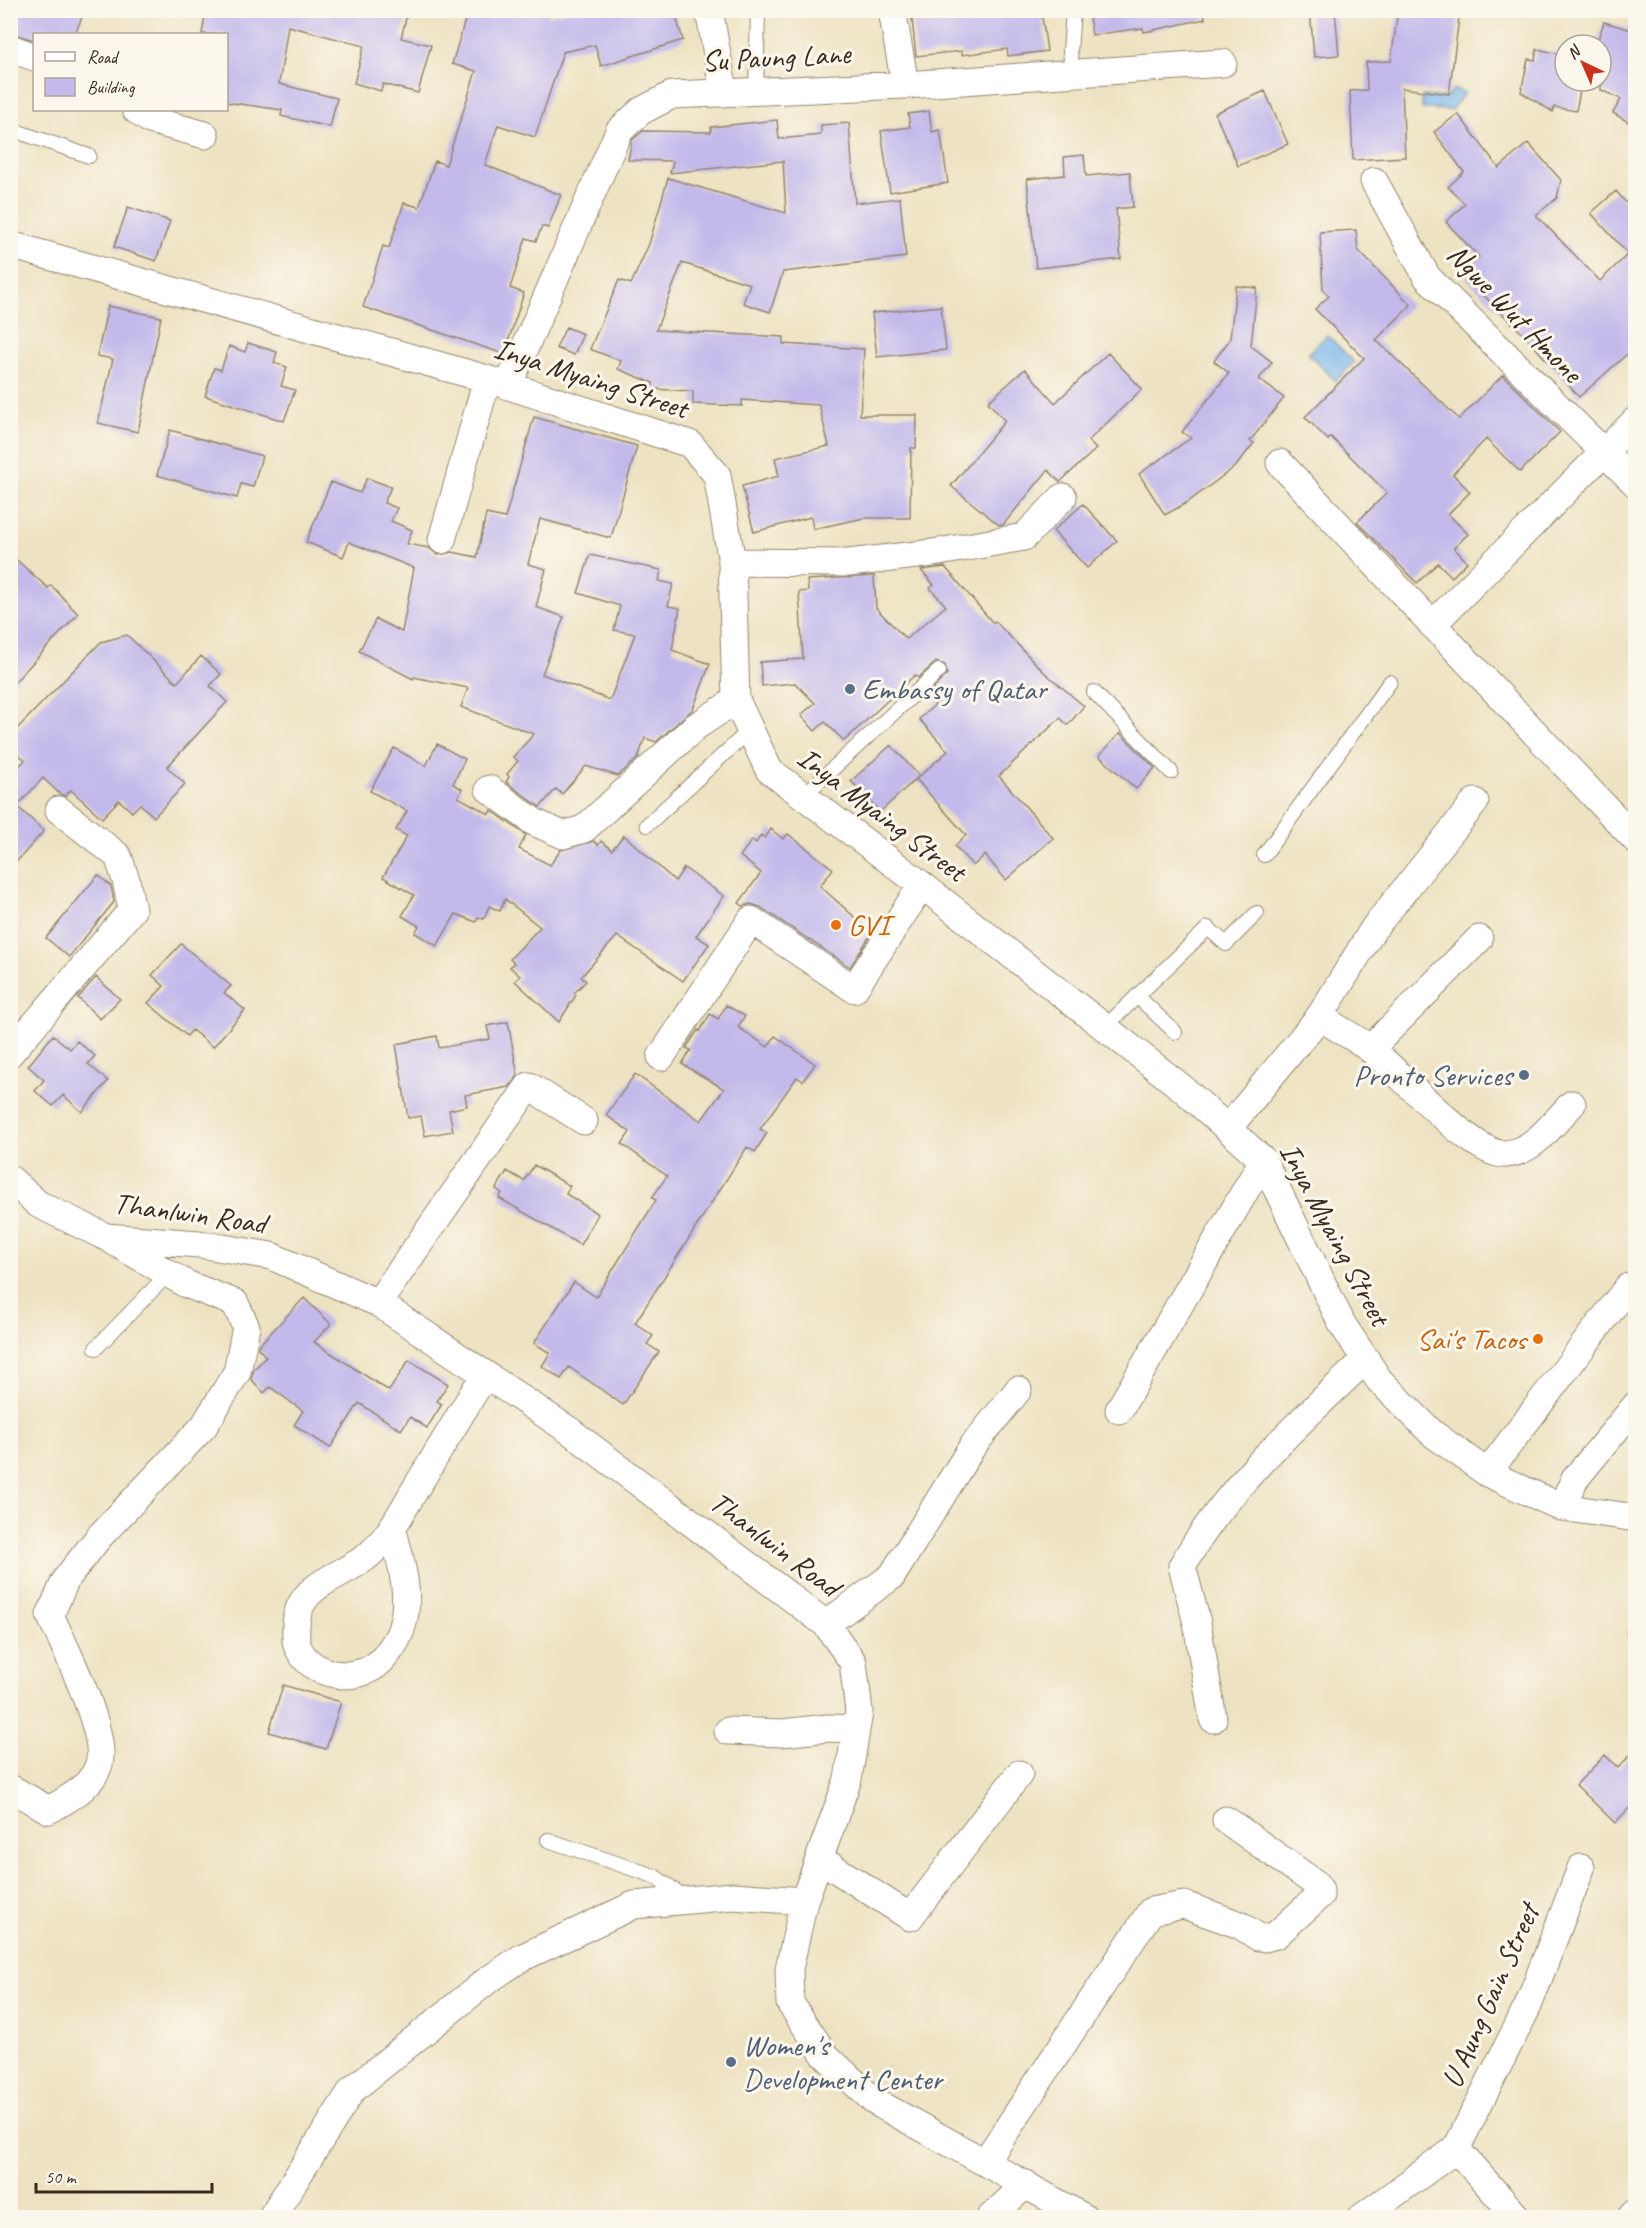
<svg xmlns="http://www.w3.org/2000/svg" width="1646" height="2228" viewBox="0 0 1646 2228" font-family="Caveat,sans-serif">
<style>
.water{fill:#77b6ea;stroke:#597084;stroke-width:1.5}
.building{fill:#c3b9eb}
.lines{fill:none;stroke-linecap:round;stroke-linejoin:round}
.service-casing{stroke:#948670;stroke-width:16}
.minor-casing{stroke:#948670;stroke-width:29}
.service{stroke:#fff;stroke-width:14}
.minor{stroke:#fff;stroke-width:27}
.service-dot{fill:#5c6f8a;stroke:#fbf7ec;stroke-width:2}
.food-dot{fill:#e8710a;stroke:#fbf7ec;stroke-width:2}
.labels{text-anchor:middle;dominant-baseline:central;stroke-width:6;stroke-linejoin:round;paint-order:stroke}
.street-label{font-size:30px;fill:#3b2a1e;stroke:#fbf7ec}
.service-label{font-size:30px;fill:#4e5e75;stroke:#fbf7ec;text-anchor:start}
.food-label{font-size:30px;fill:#c56008;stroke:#fbf7ec;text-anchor:start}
</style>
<rect width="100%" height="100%" fill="#fbf7ec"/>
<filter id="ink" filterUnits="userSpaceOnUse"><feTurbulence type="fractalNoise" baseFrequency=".0167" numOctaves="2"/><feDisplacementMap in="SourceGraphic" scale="12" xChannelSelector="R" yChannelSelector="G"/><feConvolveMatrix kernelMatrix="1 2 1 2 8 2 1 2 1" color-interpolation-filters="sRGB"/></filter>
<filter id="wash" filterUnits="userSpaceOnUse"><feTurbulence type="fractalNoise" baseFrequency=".008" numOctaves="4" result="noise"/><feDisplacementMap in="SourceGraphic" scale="24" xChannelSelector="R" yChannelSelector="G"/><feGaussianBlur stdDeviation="1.35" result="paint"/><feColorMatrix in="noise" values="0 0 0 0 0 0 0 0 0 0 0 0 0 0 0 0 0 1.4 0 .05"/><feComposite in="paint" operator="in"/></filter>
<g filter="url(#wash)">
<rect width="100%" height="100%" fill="#ede2c1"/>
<!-- water -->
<path class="water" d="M 1454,89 L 1465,93 L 1451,110 L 1422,109 L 1422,96 L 1446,97 Z
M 1327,335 L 1354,362 L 1336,381 L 1308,354 Z"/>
<g id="blocks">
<!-- building -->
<path class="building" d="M 10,10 L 85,10 L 75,34 L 34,34 L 34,40 L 10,33 Z
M 206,10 L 408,10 L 401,38 L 431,45 L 418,93 L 383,84 L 381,91 L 354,83 L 364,46 L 288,26 L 279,84 L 337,98 L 330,127 L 281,116 L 282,110 L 226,102 L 226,34 L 202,34 Z
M 468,10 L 546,10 L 548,16 L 572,10 L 674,10 L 683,40 L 601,66 L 595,45 L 563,52 L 535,137 L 498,125 L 485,165 L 561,195 L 548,228 L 542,226 L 536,241 L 526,238 L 510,288 L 524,293 L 504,354 L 363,307 L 383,246 L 389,248 L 404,203 L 419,207 L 435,161 L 446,165 L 476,71 L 452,64 Z
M 911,10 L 1041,10 L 1047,51 L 1008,56 L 1007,49 L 962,55 L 962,51 L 916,56 Z
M 1088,10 L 1204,10 L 1205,19 L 1144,32 L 1143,28 L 1092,35 Z
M 1310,10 L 1335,10 L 1339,55 L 1314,57 Z
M 1398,10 L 1460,10 L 1449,94 L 1402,88 L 1405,157 L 1353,160 L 1350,91 L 1367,90 L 1366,62 L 1391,61 Z
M 1604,22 L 1635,31 L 1635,126 L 1613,113 L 1621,99 L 1601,90 L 1601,45 L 1596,45 Z
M 1537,49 L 1565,55 L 1565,81 L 1582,81 L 1576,111 L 1554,107 L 1553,112 L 1521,92 L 1528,59 L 1535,60 Z
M 1265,91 L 1288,144 L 1238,166 L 1215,113 Z
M 929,111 L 932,132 L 940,130 L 948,183 L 890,192 L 881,131 L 910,127 L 908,114 Z
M 1458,114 L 1499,168 L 1528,143 L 1561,180 L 1557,198 L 1536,215 L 1600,281 L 1628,254 L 1591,213 L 1616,191 L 1635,213 L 1635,347 L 1579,397 L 1526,337 L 1462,274 L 1479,257 L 1446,222 L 1465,204 L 1448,187 L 1464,172 L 1434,132 Z
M 777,120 L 779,139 L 821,135 L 821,125 L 849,123 L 855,203 L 900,198 L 906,257 L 783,272 L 770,312 L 743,303 L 750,284 L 682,263 L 656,330 L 784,337 L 783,344 L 864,349 L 860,415 L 917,415 L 916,448 L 911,448 L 910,518 L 864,518 L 813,529 L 811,517 L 754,532 L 742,486 L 779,476 L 775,458 L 829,446 L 819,405 L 742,400 L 742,406 L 693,404 L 693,391 L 652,389 L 653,383 L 618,369 L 621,361 L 590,349 L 619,280 L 631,284 L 649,244 L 668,178 L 786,213 L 783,161 L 670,173 L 673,161 L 628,160 L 632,140 L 643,131 L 711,132 L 711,127 Z
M 1084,155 L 1086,176 L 1130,172 L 1133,207 L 1116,209 L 1121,259 L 1036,268 L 1027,179 L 1065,175 L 1064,157 Z
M 128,207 L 170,221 L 156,261 L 114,247 Z
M 1356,230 L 1358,250 L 1411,305 L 1376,340 L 1459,419 L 1503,375 L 1560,432 L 1520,472 L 1486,439 L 1453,474 L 1470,492 L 1448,514 L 1468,534 L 1454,548 L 1467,562 L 1452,577 L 1438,563 L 1417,583 L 1357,522 L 1387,493 L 1331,437 L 1328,440 L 1305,417 L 1364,358 L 1315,309 L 1329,296 L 1323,290 L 1320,232 Z
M 1236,286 L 1257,288 L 1251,346 L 1272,362 L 1259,379 L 1284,398 L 1250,441 L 1254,443 L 1236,466 L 1188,502 L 1165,515 L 1139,474 L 1191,438 L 1182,432 L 1229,373 L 1214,361 L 1230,339 Z
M 108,306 L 161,317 L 138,432 L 98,423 L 113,359 L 97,356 Z
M 941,306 L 946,350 L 877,357 L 872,313 Z
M 566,327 L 583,334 L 574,355 L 556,348 Z
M 248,343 L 277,352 L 274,363 L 287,367 L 281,386 L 295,390 L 284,421 L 205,396 L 214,368 L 221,370 L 229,346 L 245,352 Z
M 1108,353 L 1142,389 L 1088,441 L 1096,449 L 1060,482 L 1048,470 L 1003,525 L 999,525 L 951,486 L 1005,421 L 988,402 L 1025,369 L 1055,403 Z
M 534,417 L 637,446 L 611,538 L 540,519 L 528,564 L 546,569 L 536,607 L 564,617 L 542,674 L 610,700 L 635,634 L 614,630 L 620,606 L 578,593 L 590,555 L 661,570 L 659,581 L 673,584 L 668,606 L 680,608 L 672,650 L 710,664 L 693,709 L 656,742 L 645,738 L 638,758 L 618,776 L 586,766 L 562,794 L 556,789 L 540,807 L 506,782 L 509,777 L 507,774 L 518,761 L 513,757 L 534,734 L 461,707 L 468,688 L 414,677 L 413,679 L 359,651 L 376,619 L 402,632 L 414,568 L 349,542 L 343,557 L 306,542 L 331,482 L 360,493 L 367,478 L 391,487 L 384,503 L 397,508 L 391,521 L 412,530 L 407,544 L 429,548 L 438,555 L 452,552 L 477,557 L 486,514 L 505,518 Z
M 170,430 L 262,456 L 253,487 L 241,484 L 237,498 L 157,475 Z
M 1083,504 L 1117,541 L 1087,568 L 1053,531 Z
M 10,554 L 48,588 L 51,585 L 78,614 L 10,687 Z
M 945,567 L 993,623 L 995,621 L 1044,672 L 1084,706 L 1068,725 L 1060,718 L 999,776 L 1053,838 L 1006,880 L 985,855 L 973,866 L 955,846 L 966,835 L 916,779 L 948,751 L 919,719 L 938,702 L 930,692 L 947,674 L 945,665 L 936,662 L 918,678 L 915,675 L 844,741 L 825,722 L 815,731 L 801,715 L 815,703 L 795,683 L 762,686 L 760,662 L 803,659 L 799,592 L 808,591 L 807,580 L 874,576 L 876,608 L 906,639 L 946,606 L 930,588 L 934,585 L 921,570 Z
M 127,635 L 177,683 L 201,656 L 221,674 L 210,686 L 227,702 L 167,767 L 185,784 L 154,817 L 140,804 L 132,812 L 119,800 L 102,818 L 71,790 L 65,796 L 60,794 L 43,778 L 17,806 L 44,831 L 10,869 L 10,775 L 25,760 L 10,747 L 10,736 L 101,642 Z
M 1120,733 L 1155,768 L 1136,789 L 1099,756 Z
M 437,744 L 465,759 L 453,784 L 462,789 L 458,797 L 489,814 L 491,810 L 526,835 L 519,849 L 550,865 L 561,850 L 594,841 L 598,845 L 601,841 L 612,850 L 624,835 L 675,881 L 684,868 L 724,896 L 696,936 L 709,944 L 683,981 L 617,936 L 581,977 L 586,981 L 574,993 L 576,995 L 559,1022 L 515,981 L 520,976 L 510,967 L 514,963 L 510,959 L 540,927 L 505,899 L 500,911 L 489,906 L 484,919 L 478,917 L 476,922 L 456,914 L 437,946 L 415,933 L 419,926 L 402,916 L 414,895 L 383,877 L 407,836 L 396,830 L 407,811 L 370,791 L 394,748 L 426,766 Z
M 891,745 L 919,776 L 880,812 L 851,781 Z
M 771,829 L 783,839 L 788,834 L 833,869 L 820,886 L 872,933 L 850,967 L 760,907 L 751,904 L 743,906 L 739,903 L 761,873 L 740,856 L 752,840 L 756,843 L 761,835 L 765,838 Z
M 98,875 L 111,886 L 114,902 L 69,957 L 46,938 Z
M 181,944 L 231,986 L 224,993 L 245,1010 L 213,1047 L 192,1030 L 187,1036 L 148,1003 L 164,986 L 152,975 Z
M 96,977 L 120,999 L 100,1019 L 78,998 Z
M 726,1005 L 745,1016 L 738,1027 L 768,1047 L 775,1036 L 815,1064 L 803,1081 L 797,1077 L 760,1129 L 767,1133 L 755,1152 L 747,1147 L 635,1323 L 653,1336 L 647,1344 L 659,1352 L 623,1405 L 569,1367 L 561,1379 L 542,1366 L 550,1353 L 534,1343 L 574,1282 L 596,1297 L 656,1200 L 652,1198 L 667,1176 L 622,1144 L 630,1132 L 606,1115 L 635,1074 L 701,1121 L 724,1089 L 682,1064 L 691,1050 L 686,1048 L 698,1030 L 700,1031 L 710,1014 L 718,1019 Z
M 508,1022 L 518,1076 L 509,1087 L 465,1095 L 467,1106 L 449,1110 L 453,1131 L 425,1136 L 421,1116 L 408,1118 L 396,1044 L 437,1036 L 439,1048 L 490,1039 L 487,1026 Z
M 53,1035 L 70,1049 L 77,1041 L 95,1056 L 88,1064 L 108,1081 L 82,1112 L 63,1095 L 53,1106 L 35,1091 L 44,1080 L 28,1066 Z
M 534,1165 L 570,1186 L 566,1194 L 598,1214 L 580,1245 L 499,1198 L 502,1193 L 496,1189 L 507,1171 L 524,1181 Z
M 304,1298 L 331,1324 L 314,1342 L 389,1391 L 409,1360 L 448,1384 L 437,1401 L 442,1404 L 427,1428 L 410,1417 L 401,1430 L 359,1403 L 330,1448 L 294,1425 L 303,1411 L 270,1387 L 264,1393 L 251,1379 L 254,1369 L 266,1357 L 258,1348 L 259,1345 Z
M 283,1685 L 341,1702 L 326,1749 L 269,1732 Z
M 1635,1750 L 1635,1802 L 1615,1823 L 1576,1785 L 1605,1755 L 1618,1768 Z"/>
</g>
</g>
<g filter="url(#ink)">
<use href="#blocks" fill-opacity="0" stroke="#948670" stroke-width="1.5"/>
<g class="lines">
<defs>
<path id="service" d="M 1073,73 L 1070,52 L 1073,10
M 756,92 L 758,10
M 10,129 L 89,156
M 1094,692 L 1171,772
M 803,796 L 939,671
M 647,825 L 750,730
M 1264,855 L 1390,682
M 1137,996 L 1175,1032
M 1105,1027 L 1208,928 L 1226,944 L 1257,913
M 96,1348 L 168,1274
M 1634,1632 L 1636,1629
M 548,1840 L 654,1876 L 686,1898"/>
<path id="minor" d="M 709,10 L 724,93
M 892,10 L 905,85
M 10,48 L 34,57
M 136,110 L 150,120 L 205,135
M 1374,181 L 1427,277 L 1636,484
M 10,245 L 487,379 L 690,444 L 717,475 L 732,562 L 736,700 L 769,770 L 922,885 L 1181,1087 L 1263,1160 L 1342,1324 L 1379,1380 L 1432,1433 L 1487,1473 L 1561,1507 L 1636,1518
M 508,386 L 619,131 L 641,111 L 672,95 L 905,85 L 1223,63
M 1280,463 L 1636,840
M 442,540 L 487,379
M 732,562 L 849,563 L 933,553 L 1024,537 L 1063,497
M 1432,625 L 1636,420
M 489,789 L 534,822 L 563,835 L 584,829 L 695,727 L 736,700
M 1320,1016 L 1374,928 L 1475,802
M 1370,1049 L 1479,939
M 10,1053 L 132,910 L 126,880 L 118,856 L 59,810
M 661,1057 L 751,920 L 854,989 L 922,885
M 1229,1127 L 1320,1016 C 1336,1029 1354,1036 1370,1049 C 1397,1069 1474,1157 1505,1154 C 1534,1152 1553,1123 1572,1104
M 10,1179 L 38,1204 L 106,1237 L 199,1244 L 271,1256 L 378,1303 L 570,1431 L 826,1624 L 853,1662 L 859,1712 L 848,1779 L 804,1901 L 789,1969 L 790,2003 L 825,2055 L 874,2101 L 1085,2218
M 378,1303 L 529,1086 L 584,1121
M 1119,1410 L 1263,1160
M 1487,1473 L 1628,1287
M 1561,1507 L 1575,1479 L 1636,1405
M 392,1527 C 401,1562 415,1605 397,1639 C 393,1646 386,1656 381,1661 C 357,1685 309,1677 297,1645 C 295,1639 296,1632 296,1627 C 296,1582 343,1578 370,1554 C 391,1535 404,1507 419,1483 C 441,1447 463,1410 485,1374
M 826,1624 L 892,1576 L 972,1447 L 1018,1390
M 1213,1719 L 1197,1623 L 1182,1566 C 1227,1486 1299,1423 1366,1359
M 728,1731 L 782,1733 L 828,1728 L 856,1729
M 10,1788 L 49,1810 C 68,1799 92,1787 99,1764 C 108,1733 64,1645 50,1615 L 66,1579 L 99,1537 L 204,1426 L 237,1372 L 246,1327 L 235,1303 L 186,1284 L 113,1241
M 820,1859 L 910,1917 L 1019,1774
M 1456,2149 L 1518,2218
M 986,2161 L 1151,1911 L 1184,1905 L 1240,1925 L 1258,1937 L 1265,1938 L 1276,1935 L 1320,1895 L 1320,1890 L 1315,1883 L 1226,1820
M 271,2218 L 352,2090 L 488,1980 L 521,1958 L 634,1905 L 733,1896 L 804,1901
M 990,2218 L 1026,2184
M 1361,2218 L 1456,2149 L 1528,2006 L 1581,1868
M 1630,2218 L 1636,2212"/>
</defs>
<!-- service casing -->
<use href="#service" class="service-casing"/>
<!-- minor casing -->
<use href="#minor" class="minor-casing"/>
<!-- service -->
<use href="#service" class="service"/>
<!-- minor -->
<use href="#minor" class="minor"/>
</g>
</g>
<!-- markers -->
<g class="service-dot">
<circle cx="850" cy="689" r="6"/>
<circle cx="1524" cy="1075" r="6"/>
<circle cx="731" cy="2062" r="6"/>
</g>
<g class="food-dot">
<circle cx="836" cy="925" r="6"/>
<circle cx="1538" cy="1339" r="6"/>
</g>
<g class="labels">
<!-- street labels -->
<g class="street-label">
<text transform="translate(776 57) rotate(-3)">Su Paung Lane</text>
<text transform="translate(1515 313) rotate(46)">Ngwe Wut Hmone</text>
<text transform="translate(591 378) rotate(18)">Inya Myaing Street</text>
<text transform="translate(882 814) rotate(37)">Inya Myaing Street</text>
<text transform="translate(190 1213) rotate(8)">Thanlwin Road</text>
<text transform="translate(1335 1234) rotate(62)">Inya Myaing Street</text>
<text transform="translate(775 1544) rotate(37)">Thanlwin Road</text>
<text transform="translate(1490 1996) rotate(-66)">U Aung Gain Street</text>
</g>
<!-- service labels -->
<g class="service-label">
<text x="862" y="689">Embassy of Qatar</text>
<text x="1512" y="1075" text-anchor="end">Pronto Services</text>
<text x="743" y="2045">Women's<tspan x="743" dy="34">Development Center</tspan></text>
</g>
<!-- food labels -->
<g class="food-label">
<text x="848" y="925">GVI</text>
<text x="1526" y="1339" text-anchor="end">Sai's Tacos</text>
</g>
</g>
<!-- margin -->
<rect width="1646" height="2228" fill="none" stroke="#fbf7ec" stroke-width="36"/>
<!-- legend -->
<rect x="33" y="33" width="195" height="78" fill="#fbf7ec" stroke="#aea59a" stroke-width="1.5"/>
<rect x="45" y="52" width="30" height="9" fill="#ffffff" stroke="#aea59a" stroke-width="1.5"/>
<text x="87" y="63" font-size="18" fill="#3b2a1e">Road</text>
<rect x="45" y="78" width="30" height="18" fill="#c3b9eb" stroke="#aea59a" stroke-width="1.5"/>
<text x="87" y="93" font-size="18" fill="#3b2a1e">Building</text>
<!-- north arrow -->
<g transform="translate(1583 63) rotate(316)"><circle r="28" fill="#fbf7ec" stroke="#aea59a" stroke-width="1.5"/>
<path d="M0-4.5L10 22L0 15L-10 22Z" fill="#c8321e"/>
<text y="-9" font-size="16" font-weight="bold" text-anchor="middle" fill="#3b2a1e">N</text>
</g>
<!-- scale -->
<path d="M36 2183v9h176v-9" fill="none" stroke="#3b2a1e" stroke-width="3"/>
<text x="45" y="2183" font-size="18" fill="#3b2a1e" stroke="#fbf7ec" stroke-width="4.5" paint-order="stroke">50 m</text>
</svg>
